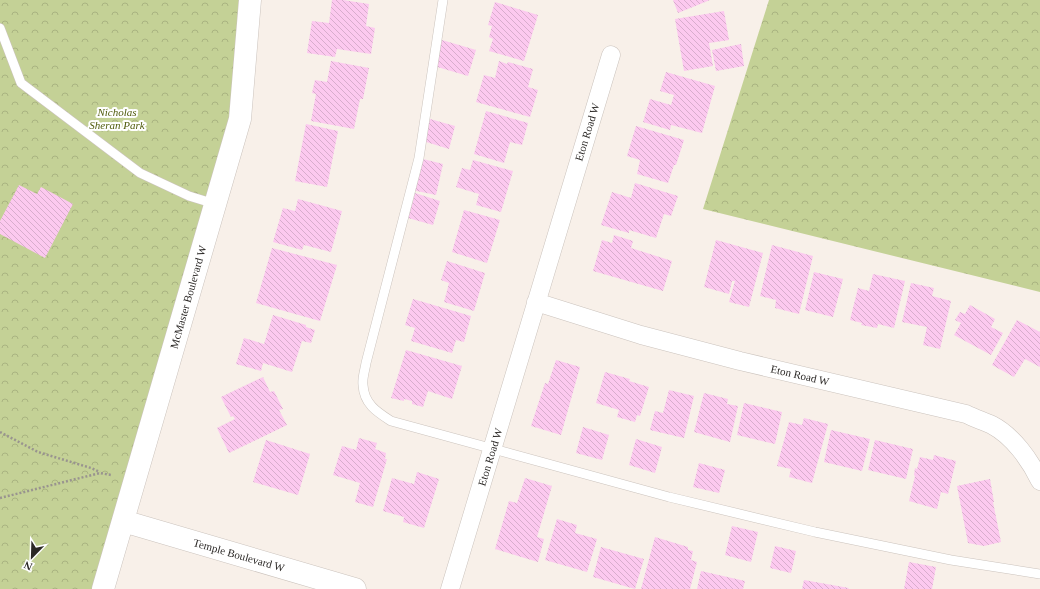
<svg xmlns="http://www.w3.org/2000/svg" width="1040" height="589" viewBox="0 0 1040 589" font-family="'Times New Roman',serif">
<style>
.park{fill:url(#park-crowns)}
.building{fill:url(#building-back-hatch)}
.lines{fill:none;stroke-linecap:round;stroke-linejoin:round}
.lane-casing{stroke:#cbc3bd;stroke-width:10}
.street-casing{stroke:#cbc3bd;stroke-width:19}
.secondary-casing{stroke:#cbc3bd;stroke-width:23}
.path{stroke:#99948f;stroke-width:2.5;stroke-dasharray:2 2;stroke-linecap:butt}
.lane{stroke:#fff;stroke-width:9}
.street{stroke:#fff;stroke-width:18}
.secondary{stroke:#fff;stroke-width:22}
.labels{text-anchor:middle;dominant-baseline:central;stroke-width:4;stroke-linejoin:round;paint-order:stroke}
.park-label{font-size:11px;font-style:italic;fill:#505b0c;stroke:#fff}
.street-label{font-size:11px;fill:#2b2826;stroke:#fff}
</style>
<defs>
<pattern id="park-crowns" width="20" height="18" patternUnits="userSpaceOnUse"><rect width="20" height="18" fill="#c4d196"/><path d="M2 6a3 3 0 1 1 6 0M12 15a3 3 0 1 1 6 0" fill="none" stroke="#a9b381"/></pattern>
<pattern id="building-back-hatch" width="6" height="6" patternUnits="userSpaceOnUse"><rect width="6" height="6" fill="#fcc9ef"/><path d="M-1 5l2 2M0 0l6 6M5-1l2 2" fill="none" stroke="#d8adcd"/></pattern>
</defs>
<rect width="100%" height="100%" fill="#f8f0e9"/>
<!-- park -->
<path class="park" d="M 0,0 L 246,0 L 240,119 L 103,589 L 0,589 Z
M 769,0 L 1040,0 L 1040,292 L 703,209 Z"/>
<!-- building -->
<path class="building" d="M 332,0 L 343,0 L 369,4 L 366,26 L 375,28 L 371,54 L 337,49 L 335,57 L 307,53 L 312,21 L 329,23 Z
M 673,0 L 710,0 L 678,13 Z
M 495,2 L 538,15 L 524,61 L 489,51 L 493,39 L 489,37 L 492,26 L 488,25 Z
M 724,11 L 729,40 L 709,43 L 713,66 L 684,71 L 675,19 Z
M 442,40 L 476,50 L 468,76 L 434,66 Z
M 741,44 L 744,66 L 716,71 L 712,50 Z
M 331,61 L 369,68 L 363,99 L 360,99 L 354,129 L 311,121 L 316,94 L 312,93 L 315,80 L 327,82 Z
M 499,61 L 507,64 L 508,62 L 533,69 L 528,87 L 538,90 L 530,117 L 476,102 L 484,75 L 495,78 Z
M 666,72 L 715,86 L 702,133 L 671,125 L 670,130 L 643,122 L 650,99 L 671,105 L 674,95 L 660,91 Z
M 486,111 L 528,123 L 522,145 L 510,142 L 504,163 L 474,154 Z
M 430,119 L 455,126 L 449,149 L 423,141 Z
M 306,124 L 338,131 L 327,187 L 295,181 Z
M 636,126 L 684,140 L 676,165 L 674,165 L 668,183 L 637,174 L 640,160 L 627,156 Z
M 419,158 L 443,164 L 436,195 L 412,190 Z
M 473,160 L 513,171 L 501,212 L 476,205 L 479,194 L 456,187 L 462,168 L 470,170 Z
M 635,183 L 678,196 L 671,216 L 664,214 L 656,238 L 629,230 L 629,233 L 601,225 L 612,192 L 631,198 Z
M 19,185 L 37,194 L 41,187 L 73,204 L 45,258 L 0,234 L 0,221 Z
M 415,193 L 440,201 L 433,225 L 408,218 Z
M 298,199 L 342,211 L 331,252 L 304,245 L 302,250 L 273,242 L 283,208 L 295,211 Z
M 464,210 L 500,220 L 487,263 L 452,252 Z
M 614,235 L 633,241 L 631,248 L 672,261 L 663,291 L 593,271 L 602,240 L 612,243 Z
M 716,240 L 763,253 L 749,307 L 729,302 L 735,281 L 732,281 L 729,294 L 704,287 Z
M 772,245 L 813,256 L 799,314 L 775,308 L 776,300 L 760,296 Z
M 272,248 L 337,265 L 320,321 L 256,303 Z
M 447,261 L 485,273 L 474,311 L 444,302 L 449,283 L 441,280 Z
M 814,272 L 843,279 L 833,317 L 805,310 Z
M 873,274 L 905,281 L 894,328 L 878,324 L 877,328 L 861,325 L 862,323 L 850,320 L 858,288 L 869,291 Z
M 911,283 L 934,288 L 932,296 L 951,301 L 940,349 L 923,345 L 927,327 L 902,322 Z
M 413,299 L 471,316 L 464,342 L 456,340 L 452,353 L 411,341 L 415,328 L 405,325 Z
M 970,305 L 995,319 L 991,327 L 1003,333 L 991,355 L 954,335 L 961,323 L 955,320 L 960,312 L 965,314 Z
M 273,315 L 306,325 L 306,327 L 315,330 L 311,343 L 302,341 L 292,372 L 263,363 L 261,371 L 236,364 L 244,338 L 264,344 Z
M 1017,320 L 1040,332 L 1040,367 L 1025,359 L 1014,377 L 992,365 Z
M 406,350 L 462,366 L 452,399 L 428,391 L 423,407 L 412,404 L 412,401 L 404,399 L 404,401 L 391,398 Z
M 556,360 L 580,367 L 561,435 L 531,426 L 545,383 L 548,384 Z
M 605,372 L 630,379 L 629,381 L 649,387 L 640,416 L 637,415 L 635,422 L 617,417 L 619,410 L 596,403 Z
M 263,377 L 270,392 L 274,391 L 283,409 L 279,410 L 287,425 L 229,453 L 217,428 L 235,419 L 233,416 L 231,417 L 221,397 Z
M 669,390 L 694,396 L 684,438 L 650,430 L 655,411 L 663,413 Z
M 704,393 L 728,399 L 727,404 L 738,406 L 730,442 L 694,432 Z
M 744,403 L 782,412 L 775,444 L 737,435 Z
M 804,418 L 828,424 L 812,483 L 789,477 L 791,469 L 777,466 L 789,422 L 802,425 Z
M 583,427 L 609,435 L 602,460 L 576,453 Z
M 831,430 L 870,439 L 862,471 L 824,462 Z
M 359,438 L 377,443 L 375,449 L 386,453 L 385,459 L 387,459 L 373,507 L 355,502 L 360,483 L 333,475 L 342,446 L 356,450 Z
M 636,439 L 662,447 L 655,473 L 629,465 Z
M 266,440 L 310,454 L 298,495 L 253,482 Z
M 875,440 L 913,449 L 906,479 L 868,470 Z
M 934,455 L 956,461 L 948,494 L 941,492 L 937,509 L 909,501 L 915,476 L 914,475 L 915,468 L 917,469 L 920,457 L 933,460 Z
M 699,463 L 725,470 L 719,493 L 693,487 Z
M 417,472 L 439,479 L 424,528 L 403,522 L 404,517 L 383,511 L 392,478 L 414,484 Z
M 525,478 L 552,486 L 537,537 L 544,539 L 538,562 L 495,549 L 509,501 L 517,503 Z
M 990,479 L 994,502 L 993,502 L 1001,542 L 984,546 L 968,543 L 957,486 Z
M 557,519 L 577,525 L 575,533 L 597,539 L 587,572 L 545,560 Z
M 732,526 L 758,532 L 751,562 L 725,555 Z
M 655,537 L 688,547 L 688,550 L 693,551 L 691,560 L 697,562 L 690,589 L 641,589 Z
M 775,546 L 796,551 L 791,573 L 770,568 Z
M 601,547 L 644,559 L 635,589 L 593,577 Z
M 909,562 L 936,567 L 932,589 L 904,589 Z
M 701,571 L 745,581 L 743,589 L 697,589 Z
M 804,580 L 849,588 L 848,589 L 802,589 Z"/>
<g class="lines">
<defs>
<path id="lane" d="M 443,0 L 419,158 L 366,363 C 365,370 362,378 363,385 C 364,404 377,412 391,421 L 669,497 L 815,532 L 951,560 L 1040,574
M 0,28 L 21,83 L 140,173 L 189,196 L 215,204"/>
<path id="street" d="M 536,302 L 641,335 L 740,361 L 966,414 C 974,418 983,421 992,425 C 1013,436 1030,460 1040,481
M 450,589 L 611,55"/>
<path id="secondary" d="M 123,521 L 355,589
M 103,589 L 240,119 L 250,0"/>
</defs>
<!-- lane casing -->
<use href="#lane" class="lane-casing"/>
<!-- street casing -->
<use href="#street" class="street-casing"/>
<!-- secondary casing -->
<use href="#secondary" class="secondary-casing"/>
<!-- path -->
<path class="path" d="M 0,432 L 38,452 L 91,468 L 100,472
M 0,498 L 100,473 L 111,475"/>
<!-- lane -->
<use href="#lane" class="lane"/>
<!-- street -->
<use href="#street" class="street"/>
<!-- secondary -->
<use href="#secondary" class="secondary"/>
</g>
<g class="labels">
<!-- park labels -->
<g class="park-label">
<text x="117" y="112">Nicholas<tspan x="117" dy="13">Sheran Park</tspan></text>
</g>
<!-- street labels -->
<g class="street-label">
<text transform="translate(587 132) rotate(-73)">Eton Road W</text>
<text transform="translate(188 297) rotate(-74)">McMaster Boulevard W</text>
<text transform="translate(800 375) rotate(13)">Eton Road W</text>
<text transform="translate(490 457) rotate(-73)">Eton Road W</text>
<text transform="translate(239 555) rotate(16)">Temple Boulevard W</text>
</g>
</g>
<!-- north arrow -->
<g transform="translate(32 557) rotate(203)" stroke="#ffffff" stroke-width="3" paint-order="stroke">
<path d="M0-3L7 15L0 10L-7 15Z" fill="#2b2826"/>
<text y="-6" font-size="11" font-weight="bold" text-anchor="middle" fill="#2b2826">N</text>
</g>
</svg>
